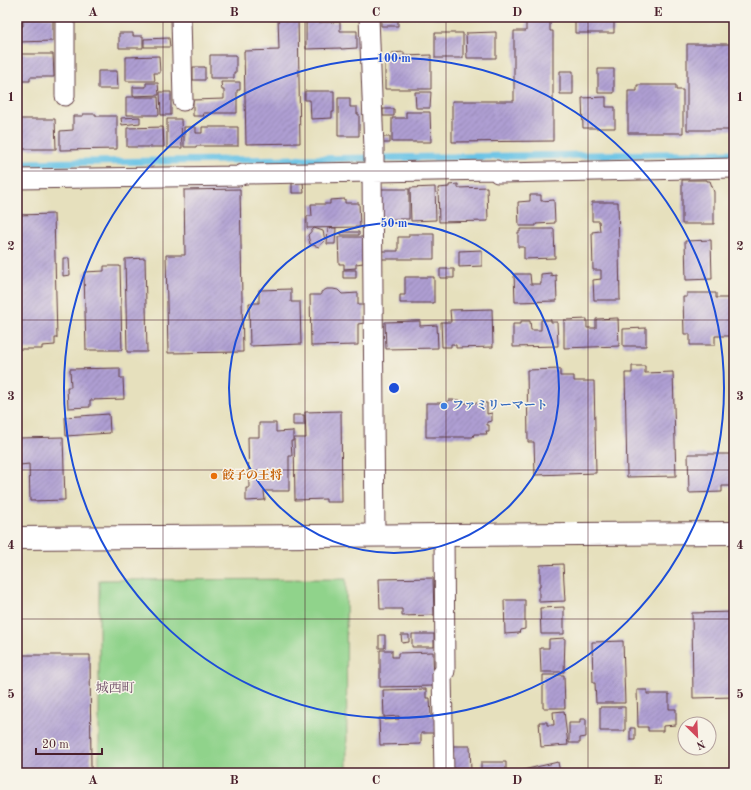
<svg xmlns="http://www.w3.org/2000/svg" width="751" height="790" viewBox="0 0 751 790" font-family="'Old Standard TT','Noto Serif JP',serif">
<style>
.garden{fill:#90d38b;stroke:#6d795b}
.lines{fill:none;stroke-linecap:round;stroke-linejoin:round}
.stream{stroke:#68c3e6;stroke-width:7}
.building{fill:url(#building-hatch)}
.minor-casing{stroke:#613c41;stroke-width:21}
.tertiary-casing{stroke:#613c41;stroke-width:24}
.minor{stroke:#fff;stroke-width:19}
.tertiary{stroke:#fff;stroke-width:22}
.grid{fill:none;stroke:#4a1f2b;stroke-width:1;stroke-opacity:0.55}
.ring{fill:none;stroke:#1d4ed8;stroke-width:2}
.shop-dot{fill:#3f7fe0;stroke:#f7f3e8;stroke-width:1.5}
.food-dot{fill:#e8710a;stroke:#f7f3e8;stroke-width:1.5}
.labels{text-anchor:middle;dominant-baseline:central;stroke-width:3;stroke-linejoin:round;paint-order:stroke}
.shop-label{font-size:12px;font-weight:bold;fill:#366cbe;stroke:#f7f3e8;text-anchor:start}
.food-label{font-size:12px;font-weight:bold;fill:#c56008;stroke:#f7f3e8;text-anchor:start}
.neighbourhood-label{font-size:13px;fill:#6d4c66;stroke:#f7f3e8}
.centre{fill:#1d4ed8;stroke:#f7f3e8;stroke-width:2}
.ring-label{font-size:12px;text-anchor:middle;font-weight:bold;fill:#1d4ed8;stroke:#f7f3e8;stroke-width:3;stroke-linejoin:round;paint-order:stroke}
.neatline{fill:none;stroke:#4a1f2b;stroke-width:1.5}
.grid-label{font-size:13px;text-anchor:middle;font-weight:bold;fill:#4a1f2b}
</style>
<defs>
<pattern id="building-hatch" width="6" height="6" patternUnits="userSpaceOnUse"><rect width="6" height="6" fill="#af9fd3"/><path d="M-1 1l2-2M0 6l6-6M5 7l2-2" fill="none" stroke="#9081ab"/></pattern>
</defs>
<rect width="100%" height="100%" fill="#f7f3e8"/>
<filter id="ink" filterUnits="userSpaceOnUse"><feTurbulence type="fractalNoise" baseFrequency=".025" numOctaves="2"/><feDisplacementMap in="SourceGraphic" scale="8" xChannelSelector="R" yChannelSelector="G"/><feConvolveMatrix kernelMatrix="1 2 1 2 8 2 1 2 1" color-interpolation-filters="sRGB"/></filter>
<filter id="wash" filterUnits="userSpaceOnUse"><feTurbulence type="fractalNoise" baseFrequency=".012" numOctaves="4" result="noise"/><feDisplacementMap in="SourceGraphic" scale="16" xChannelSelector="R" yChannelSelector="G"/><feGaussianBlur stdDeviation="0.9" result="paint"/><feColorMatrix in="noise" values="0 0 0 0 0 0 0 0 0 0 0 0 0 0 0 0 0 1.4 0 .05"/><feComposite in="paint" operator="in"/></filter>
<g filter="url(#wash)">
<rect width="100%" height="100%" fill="#e6e0bd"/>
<!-- garden -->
<path class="garden" d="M 346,579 L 347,773 L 99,773 L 99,580 Z"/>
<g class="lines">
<!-- stream -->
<path class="stream" d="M 17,163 L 734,153"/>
</g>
<g id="blocks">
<!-- building -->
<path class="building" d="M 23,17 L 53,17 L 53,41 L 17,42 L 17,26 L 23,26 Z
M 278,17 L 298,17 L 300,143 L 246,144 L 244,51 L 279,50 Z
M 381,17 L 398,17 L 398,26 L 381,26 Z
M 434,17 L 448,17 L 448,18 L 434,19 Z
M 575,17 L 614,17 L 614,33 L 575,33 Z
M 526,20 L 550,20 L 550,31 L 553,31 L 553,141 L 452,142 L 452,101 L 514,101 L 514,31 L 526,31 Z
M 306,22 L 340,22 L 340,31 L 357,31 L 357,48 L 341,49 L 341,48 L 306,49 Z
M 496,32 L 496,58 L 467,58 L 466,33 Z
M 119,33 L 133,33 L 133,36 L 143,36 L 143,48 L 119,48 Z
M 435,33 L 463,33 L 463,58 L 435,58 Z
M 169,38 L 170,47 L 144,47 L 144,39 Z
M 687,44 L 734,44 L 734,130 L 687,130 Z
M 404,52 L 404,56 L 431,55 L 431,89 L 385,89 L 385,56 L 391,57 L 391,53 Z
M 17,54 L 53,54 L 54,77 L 30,77 L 30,81 L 20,81 L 20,78 L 17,78 Z
M 210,55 L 236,55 L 236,72 L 234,72 L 234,78 L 210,78 Z
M 159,56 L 160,73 L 154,73 L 155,81 L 126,81 L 126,57 Z
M 193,67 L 205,67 L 205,80 L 193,80 Z
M 598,69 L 614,69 L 614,93 L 598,93 Z
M 98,71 L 117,71 L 118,89 L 98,89 Z
M 560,71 L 573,71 L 573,94 L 560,94 Z
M 221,82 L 240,82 L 240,90 L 237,90 L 237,113 L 203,113 L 204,116 L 193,116 L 193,100 L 224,99 L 224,90 L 222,90 Z
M 146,83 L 158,83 L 159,95 L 133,96 L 133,87 L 146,87 Z
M 637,85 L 676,85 L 676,90 L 683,90 L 683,133 L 628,133 L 628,91 L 637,91 Z
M 305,91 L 334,91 L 334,112 L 332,112 L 332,118 L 311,119 L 310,100 L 305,100 Z
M 160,92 L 171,92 L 171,115 L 161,115 Z
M 415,92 L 431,92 L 430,108 L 416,108 Z
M 126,97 L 158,97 L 159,115 L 126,115 Z
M 606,97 L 606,107 L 615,107 L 615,128 L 583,128 L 582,98 Z
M 338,98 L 350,98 L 350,107 L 357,107 L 357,114 L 359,114 L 359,136 L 338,136 Z
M 383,109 L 394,109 L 394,116 L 383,116 Z
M 406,112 L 430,112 L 431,142 L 392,142 L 392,118 L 406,118 Z
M 83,114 L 96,114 L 96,116 L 117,116 L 117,149 L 60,150 L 60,131 L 73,130 L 73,116 L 83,116 Z
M 140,117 L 140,123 L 122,125 L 121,118 Z
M 17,119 L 55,119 L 56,149 L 17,149 Z
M 167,119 L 181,119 L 182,148 L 167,148 Z
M 163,127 L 164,147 L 127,147 L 127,128 Z
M 184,127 L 196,127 L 196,133 L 202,133 L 202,127 L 238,127 L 238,146 L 196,146 L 196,147 L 184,147 Z
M 383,137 L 390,137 L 390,143 L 383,143 Z
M 682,180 L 707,180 L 707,181 L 710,181 L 714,192 L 714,224 L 682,224 Z
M 303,182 L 304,193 L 292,193 L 292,183 Z
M 458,184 L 458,188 L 487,187 L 488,221 L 439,222 L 438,188 L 449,187 L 449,185 Z
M 435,187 L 436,220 L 411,221 L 410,188 Z
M 240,189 L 243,352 L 168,353 L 166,255 L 185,255 L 184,190 Z
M 379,189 L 409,189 L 409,219 L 379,219 Z
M 530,195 L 541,195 L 541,201 L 554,200 L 555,223 L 536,224 L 536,226 L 519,226 L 518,202 L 530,201 Z
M 345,199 L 345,203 L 359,203 L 360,227 L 307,228 L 307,216 L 312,216 L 311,204 L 330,204 L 330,200 Z
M 592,202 L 618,202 L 620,300 L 594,300 L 593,280 L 601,279 L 601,270 L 593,270 L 592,232 L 600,231 L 599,221 L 592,221 Z
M 54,214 L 57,338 L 55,338 L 55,345 L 42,346 L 42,349 L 17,349 L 17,215 Z
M 314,228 L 323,231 L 325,240 L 319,247 L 310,244 L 308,235 Z
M 328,228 L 336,228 L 335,244 L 327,244 Z
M 520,229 L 554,229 L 555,258 L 524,259 L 524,247 L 518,247 L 518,232 L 520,232 Z
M 341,232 L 359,232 L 359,235 L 341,235 Z
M 409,234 L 434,234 L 434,259 L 379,259 L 379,251 L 398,251 L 398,237 L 409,237 Z
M 338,237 L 363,237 L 363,263 L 356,264 L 356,268 L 344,269 L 344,264 L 339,264 Z
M 711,240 L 712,279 L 686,280 L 685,241 Z
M 482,250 L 482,266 L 459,267 L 459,251 Z
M 63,258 L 69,258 L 70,275 L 63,276 Z
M 145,258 L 147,352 L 127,352 L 125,259 Z
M 104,266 L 120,266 L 122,350 L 86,350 L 84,272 L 104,271 Z
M 440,269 L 454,269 L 454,278 L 440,278 Z
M 343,270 L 356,270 L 356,278 L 343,278 Z
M 551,273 L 551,276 L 556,275 L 557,301 L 515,302 L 514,274 L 530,274 L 531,284 L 541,284 L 541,274 Z
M 405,277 L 434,277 L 434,303 L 400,303 L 400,295 L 405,295 Z
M 291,289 L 291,302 L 300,302 L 301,344 L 250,346 L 249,303 L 259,303 L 259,290 Z
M 327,289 L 333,289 L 338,290 L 342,294 L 358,293 L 358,305 L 364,305 L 364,323 L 358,324 L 358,345 L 311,346 L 310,295 L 321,295 L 321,292 Z
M 687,293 L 716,293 L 716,298 L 734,298 L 734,336 L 715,336 L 715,345 L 690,345 L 690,334 L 684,334 L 683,297 L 687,297 Z
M 492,309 L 493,347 L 456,348 L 456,345 L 454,345 L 454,344 L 451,344 L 451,347 L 442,347 L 441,322 L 451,322 L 450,310 Z
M 618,318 L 619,346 L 564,348 L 564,320 L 587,319 L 587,328 L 596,328 L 596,319 Z
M 541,320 L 551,320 L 551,322 L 557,322 L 558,346 L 513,347 L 513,324 L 521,324 L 521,321 L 530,321 L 531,330 L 541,330 Z
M 420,321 L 420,326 L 437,325 L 438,348 L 386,349 L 385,322 Z
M 646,328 L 646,346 L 623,346 L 623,329 Z
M 632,366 L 645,366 L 645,373 L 673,372 L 676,476 L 627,477 L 625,373 L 632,373 Z
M 120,368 L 120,378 L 123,378 L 124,399 L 90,400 L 90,407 L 68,408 L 67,387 L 71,387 L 70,369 Z
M 560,369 L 560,376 L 574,376 L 574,381 L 594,381 L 596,473 L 535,475 L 534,442 L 528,442 L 527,370 Z
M 448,400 L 460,400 L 460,403 L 487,403 L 487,414 L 492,413 L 492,421 L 487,422 L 487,425 L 489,425 L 489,431 L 486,431 L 487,434 L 474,434 L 473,437 L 426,437 L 426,403 L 448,403 Z
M 341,411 L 342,502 L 326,502 L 326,499 L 295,500 L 294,438 L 306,438 L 305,412 Z
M 109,414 L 110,433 L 66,436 L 65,417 Z
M 293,415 L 304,415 L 304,425 L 293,425 Z
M 259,423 L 276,423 L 276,432 L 293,431 L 293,441 L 291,441 L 292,456 L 289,456 L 289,491 L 264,491 L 265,500 L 246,501 L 246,488 L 249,488 L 248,437 L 259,437 Z
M 63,437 L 65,500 L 30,501 L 29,464 L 20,465 L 19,438 Z
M 688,454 L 734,454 L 734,486 L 722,486 L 722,492 L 689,493 Z
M 563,564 L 565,601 L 539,602 L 539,587 L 540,587 L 540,565 Z
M 433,578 L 434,615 L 402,616 L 402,609 L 380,609 L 379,579 Z
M 504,600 L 525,600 L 525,629 L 520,630 L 519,633 L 505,634 Z
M 564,607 L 564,634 L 541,634 L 540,608 Z
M 734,612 L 734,697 L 693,698 L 692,613 Z
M 412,634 L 434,634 L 434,647 L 412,647 Z
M 379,635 L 385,635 L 385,648 L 379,648 Z
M 401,635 L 409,635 L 409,642 L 402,643 Z
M 565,638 L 564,672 L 541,672 L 540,648 L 549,648 L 549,639 Z
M 623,641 L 625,703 L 596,703 L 595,683 L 593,683 L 592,642 Z
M 380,650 L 392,650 L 392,657 L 398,657 L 398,653 L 433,652 L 434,686 L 380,687 Z
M 17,655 L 90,655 L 91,769 L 89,769 L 89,773 L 21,773 L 21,771 L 17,771 Z
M 543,675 L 564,675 L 565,708 L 543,708 Z
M 426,689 L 426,698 L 430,698 L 431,716 L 435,716 L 436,733 L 421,733 L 421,744 L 380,745 L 379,718 L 385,718 L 385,720 L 399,719 L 399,716 L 384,717 L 383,690 Z
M 637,690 L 647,690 L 647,694 L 669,694 L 669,709 L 676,709 L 676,725 L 663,726 L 663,731 L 648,731 L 648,727 L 638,727 Z
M 600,707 L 625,707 L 625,731 L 600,731 Z
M 564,711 L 568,745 L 541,747 L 539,722 L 547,722 L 547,725 L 554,725 L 553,712 Z
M 580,719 L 586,719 L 586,737 L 580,738 L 580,743 L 569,743 L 569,723 L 580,723 Z
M 630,728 L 635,728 L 635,740 L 630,740 Z
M 452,746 L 470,746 L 471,771 L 453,771 Z
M 481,762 L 506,762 L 506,773 L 473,773 L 473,771 L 481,771 Z
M 558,762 L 560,773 L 524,773 L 523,770 Z"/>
</g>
</g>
<g filter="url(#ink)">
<use href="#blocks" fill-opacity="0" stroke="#613c41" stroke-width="1"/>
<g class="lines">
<defs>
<path id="minor" d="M 65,17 L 65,96
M 181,17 L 183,101
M 369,17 L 374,149 L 374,172
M 372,172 L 375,535
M 17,179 L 239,176 L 243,174 L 496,170 L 498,173 L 734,168
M 444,773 L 442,674 L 445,671 L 444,535"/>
<path id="tertiary" d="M 17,538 L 734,533"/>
</defs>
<!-- minor casing -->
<use href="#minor" class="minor-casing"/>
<!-- tertiary casing -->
<use href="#tertiary" class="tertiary-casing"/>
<!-- minor -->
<use href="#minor" class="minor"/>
<!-- tertiary -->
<use href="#tertiary" class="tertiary"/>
</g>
</g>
<!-- grid -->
<path class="grid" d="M 163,17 L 163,773M 305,17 L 305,773M 446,17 L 446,773M 588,17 L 588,773M 17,171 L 734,171M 17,320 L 734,320M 17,470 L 734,470M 17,619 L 734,619"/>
<!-- distance rings -->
<g class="ring">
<circle cx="394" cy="388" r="165"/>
<circle cx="394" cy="388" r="330"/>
</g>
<!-- markers -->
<circle class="shop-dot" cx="444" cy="406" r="4"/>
<circle class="food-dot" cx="214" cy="476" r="4"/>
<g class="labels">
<!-- shop labels -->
<g class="shop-label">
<text x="452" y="406">ファミリーマート</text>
</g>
<!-- food labels -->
<g class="food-label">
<text x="222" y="476">餃子の王将</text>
</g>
<!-- neighbourhood labels -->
<g class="neighbourhood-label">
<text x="115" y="688">城西町</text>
</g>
</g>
<circle cx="394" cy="388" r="6" class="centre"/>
<g class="ring-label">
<text x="394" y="62">100 m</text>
<text x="394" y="227">50 m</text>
</g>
<!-- margin -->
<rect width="751" height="790" fill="none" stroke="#f7f3e8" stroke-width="44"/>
<!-- north arrow -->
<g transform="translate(697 736) rotate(156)"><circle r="19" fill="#f7f3e8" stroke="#b29e9c"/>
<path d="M0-3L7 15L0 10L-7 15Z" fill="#d1495b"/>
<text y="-6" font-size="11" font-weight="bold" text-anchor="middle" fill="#4a1f2b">N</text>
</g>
<!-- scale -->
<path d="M36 748v6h66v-6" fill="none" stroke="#4a1f2b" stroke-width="2"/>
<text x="42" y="748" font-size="12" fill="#4a1f2b" stroke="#f7f3e8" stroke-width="3" paint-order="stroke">20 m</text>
<rect x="22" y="22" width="707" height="746" class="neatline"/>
<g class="grid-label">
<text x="93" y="16">A</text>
<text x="234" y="16">B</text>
<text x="376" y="16">C</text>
<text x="517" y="16">D</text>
<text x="658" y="16">E</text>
<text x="11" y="101">1</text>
<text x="740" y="101">1</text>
<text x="11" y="250">2</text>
<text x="740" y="250">2</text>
<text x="11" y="400">3</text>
<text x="740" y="400">3</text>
<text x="11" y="549">4</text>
<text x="740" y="549">4</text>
<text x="11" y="698">5</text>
<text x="740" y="698">5</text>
<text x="93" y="784">A</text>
<text x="234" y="784">B</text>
<text x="376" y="784">C</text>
<text x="517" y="784">D</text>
<text x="658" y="784">E</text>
</g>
</svg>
